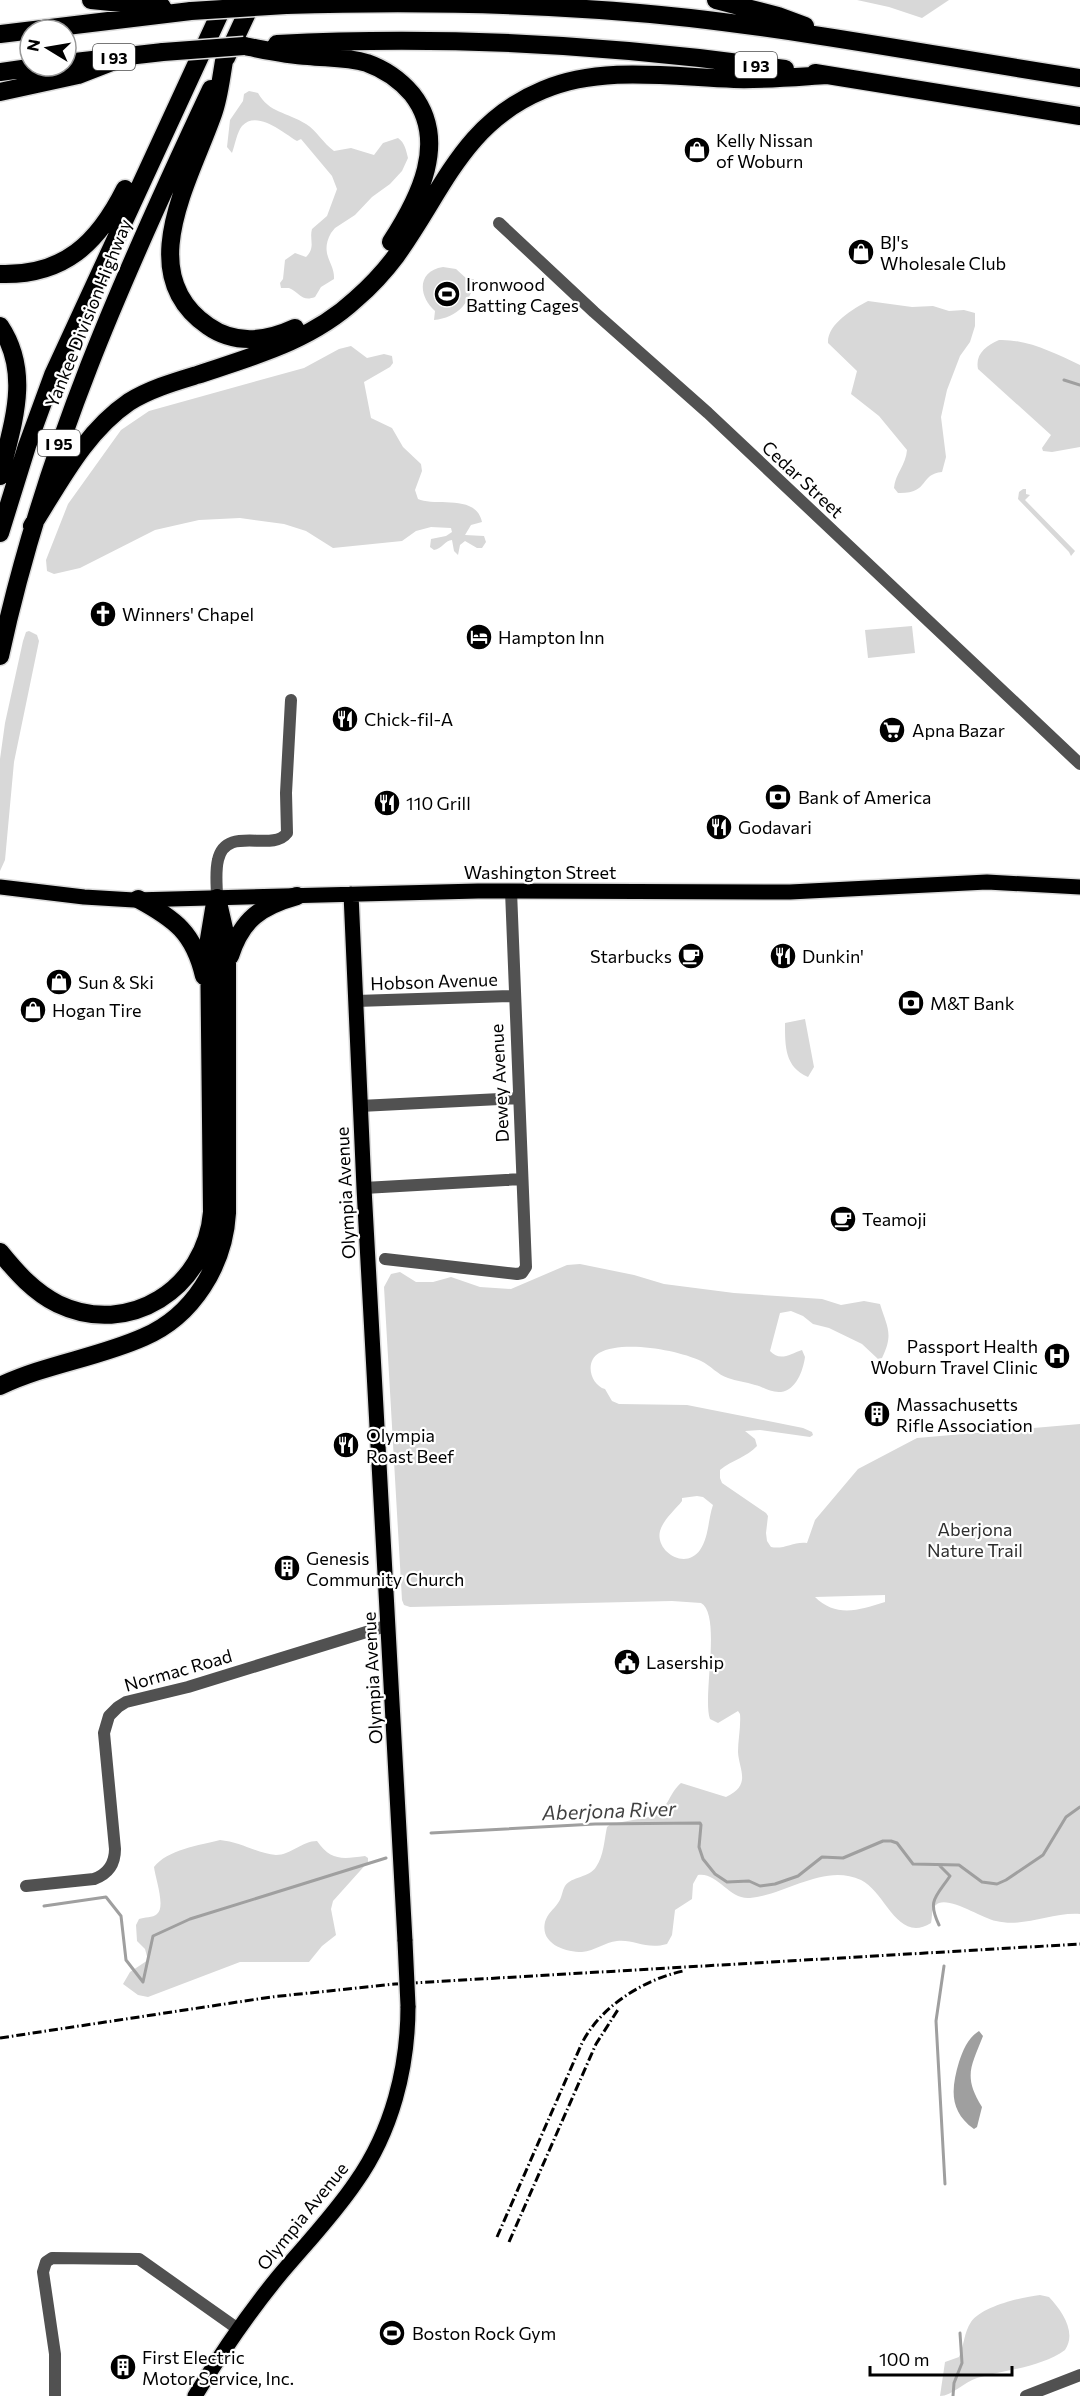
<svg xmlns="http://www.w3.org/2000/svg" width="1080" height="2396" viewBox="0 0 1080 2396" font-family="Commissioner,sans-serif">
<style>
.green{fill:#d8d8d8;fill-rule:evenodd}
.water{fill:#9f9f9f}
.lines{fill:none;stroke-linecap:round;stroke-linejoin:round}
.stream{stroke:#9f9f9f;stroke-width:3}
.major-casing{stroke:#dbdbdb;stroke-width:18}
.highway-casing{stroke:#dbdbdb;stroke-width:21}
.minor{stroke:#515151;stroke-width:12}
.major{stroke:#000;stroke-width:15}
.highway{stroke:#000;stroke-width:18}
.rail{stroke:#000;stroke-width:3;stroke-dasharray:9 3 1.5 3;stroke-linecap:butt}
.major-bridge-casing{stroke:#dbdbdb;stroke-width:18;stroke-linecap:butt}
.highway-bridge-casing{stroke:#dbdbdb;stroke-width:21;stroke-linecap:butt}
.major-bridge{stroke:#000;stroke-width:15}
.highway-bridge{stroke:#000;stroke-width:18}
.labels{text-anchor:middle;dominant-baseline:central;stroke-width:4.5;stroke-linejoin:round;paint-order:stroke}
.shield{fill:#fff;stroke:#4c4c4c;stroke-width:1.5}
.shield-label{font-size:16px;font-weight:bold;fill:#000}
.poi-label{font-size:18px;fill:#000;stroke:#fff;text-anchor:start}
.street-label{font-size:18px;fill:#000;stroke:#fff}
.park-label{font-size:18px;fill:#2f2f2f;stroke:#fff}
.water-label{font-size:20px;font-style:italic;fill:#404040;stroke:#fff}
</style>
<rect width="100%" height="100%" fill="#fff"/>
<!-- green -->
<path class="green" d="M 857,0 L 949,0 L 922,18 L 889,7 Z
M 249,91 L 258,93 C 269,113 287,112 306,124 C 317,131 323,143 334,151 L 351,148 L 374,155 L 383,143 L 398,138 C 405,143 406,150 408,158 L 402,171 L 390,184 L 372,197 L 355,215 L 335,228 L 331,233 C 319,255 335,262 334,279 L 321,287 L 315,297 C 302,302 300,293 289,288 L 281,288 L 280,283 L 283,279 L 285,260 L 295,253 L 306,257 C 316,247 309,240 312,229 L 327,216 L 337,189 L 332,176 L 301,139 L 297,141 C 285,134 257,109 242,126 C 237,132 235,145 232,153 L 227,147 L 230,120 L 243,101 L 244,94 Z
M 443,267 L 456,269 L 467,279 L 474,279 C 472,302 457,318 434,320 L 435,311 C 418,296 417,271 443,267 Z
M 868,301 L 912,307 L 933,306 L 949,311 L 964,310 L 975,313 L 975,326 L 970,342 L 960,356 L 947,390 L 941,417 L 946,457 L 942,472 C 919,474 930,494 898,493 L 894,488 C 895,474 906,465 907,450 L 879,416 L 851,394 L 857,371 L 828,343 C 827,324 853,309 868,301 Z
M 999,340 C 1027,339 1054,353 1080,365 L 1080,447 L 1052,452 L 1043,451 L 1042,448 L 1051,435 L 978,369 C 975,354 986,346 999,340 Z
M 351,346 L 367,358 L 384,354 L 392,356 L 393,363 L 390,367 L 364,382 L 371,418 L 392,428 L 403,447 L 421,464 L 422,471 L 415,490 L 418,499 C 434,507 476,493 482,522 L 471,525 L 465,535 L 484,536 L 486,542 L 482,548 L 477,548 L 465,541 L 460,545 L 458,555 L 454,551 L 452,540 C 445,540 442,549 434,550 L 430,547 L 431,539 L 446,536 L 452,532 L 451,528 L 431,527 L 416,531 L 402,541 L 333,548 L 306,531 L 284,524 L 240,518 L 199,520 L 155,530 L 80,568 L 54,574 L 47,571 L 46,560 L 68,504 L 121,430 L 149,411 L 304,368 L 339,349 Z
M 1023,489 L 1026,489 L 1026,494 L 1030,495 L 1025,500 L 1075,551 L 1071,556 L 1069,552 L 1018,499 L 1019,492 Z
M 912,626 L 915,653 L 868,658 L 865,630 Z
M 29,631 L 37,635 L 39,641 L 14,762 L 5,860 L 0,871 L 0,759 L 5,723 L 23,641 L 26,632 Z
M 805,1019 L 814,1067 L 808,1077 C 785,1067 785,1047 785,1023 Z
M 580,1264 L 634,1275 L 664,1284 L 734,1293 L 822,1299 L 841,1305 L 864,1301 L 880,1304 C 887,1327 894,1334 882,1358 L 878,1359 L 862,1344 L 829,1328 L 813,1324 L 803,1316 L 791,1311 L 780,1313 L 770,1351 C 780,1362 790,1354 802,1350 L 805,1357 C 803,1371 796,1390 781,1392 C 771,1393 764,1387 755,1385 C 746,1382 736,1381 728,1378 C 718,1375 710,1365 701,1361 C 677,1350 623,1340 599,1353 C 584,1362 591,1385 605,1389 L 612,1401 L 619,1404 L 687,1405 L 803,1428 L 812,1432 L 813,1435 L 810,1437 L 760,1430 L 745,1431 L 755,1439 L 757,1446 C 747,1457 732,1460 720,1470 L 720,1478 L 722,1483 L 766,1513 L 768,1516 L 766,1533 L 767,1541 L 771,1547 C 784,1550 794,1541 807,1543 L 815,1520 L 858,1469 L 917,1438 L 1080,1424 L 1080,1914 C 1052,1912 1024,1928 996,1921 C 982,1918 952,1898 939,1903 C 930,1907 933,1916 931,1923 C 897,1944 886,1892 861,1880 C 824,1863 786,1895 750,1898 C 729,1900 718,1872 698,1875 L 693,1884 L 692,1899 L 675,1910 L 672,1935 L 667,1944 C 646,1950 634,1939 617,1941 C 605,1942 595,1951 582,1952 C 565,1952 540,1944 545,1922 C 547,1914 554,1909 558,1903 C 562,1898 562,1891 565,1886 C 572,1876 589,1878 596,1867 C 604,1855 604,1841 607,1827 L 611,1824 L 655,1816 C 668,1808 670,1792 681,1783 L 726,1797 C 752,1785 739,1770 738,1752 C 738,1740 741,1727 740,1714 L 738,1711 L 718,1723 L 710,1719 C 702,1697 722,1615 701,1603 L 672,1601 L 410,1607 L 404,1605 L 402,1600 L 384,1287 L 391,1274 L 400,1272 L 416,1282 L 433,1282 L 451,1277 L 480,1287 L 511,1289 L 567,1265 ZM 697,1496 L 703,1497 L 713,1505 C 708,1519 709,1537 700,1550 C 685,1571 655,1551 660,1531 C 663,1520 675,1510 682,1501 L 682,1498 ZM 885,1595 L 885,1602 C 860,1610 836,1618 815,1597 Z
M 220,1840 C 241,1842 259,1854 276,1855 C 291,1855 302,1841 317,1841 C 331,1861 342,1859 365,1856 L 368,1858 L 368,1862 L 333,1901 L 331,1909 L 336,1935 L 322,1946 L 309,1962 L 240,1962 L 148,1997 L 138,1995 L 123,1984 L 130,1972 L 148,1960 L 145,1949 L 137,1941 L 136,1925 L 139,1919 C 144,1917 153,1918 157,1914 C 166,1907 155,1877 154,1867 C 167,1850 200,1845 220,1840 Z
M 1040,2295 L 1049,2297 C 1062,2311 1077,2332 1065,2350 C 1042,2367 1005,2370 977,2378 C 964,2382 952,2396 940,2396 L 945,2362 L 959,2357 C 964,2346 964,2332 971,2322 C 982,2306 1022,2297 1040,2295 Z"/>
<!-- water -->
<path class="water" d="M 979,2031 L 983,2036 C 971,2067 963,2076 982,2107 L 977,2127 L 974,2129 C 949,2111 951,2089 959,2062 C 963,2050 968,2038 979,2031 Z"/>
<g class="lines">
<!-- stream -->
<path class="stream" d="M 1064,380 L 1080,385
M 431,1833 L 595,1824 L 700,1823 L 701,1825 L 699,1847 L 703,1859 L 715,1874 L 727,1882 L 749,1881 L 760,1886 L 775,1884 L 798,1876 L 822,1857 L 843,1858 L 883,1841 L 891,1841 L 897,1843 L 913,1864 L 959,1865 L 982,1882 L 997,1884 L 1006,1880 L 1043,1855 L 1066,1817 L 1080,1807
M 44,1906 L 106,1897 L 121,1916 L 126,1960 L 143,1982 L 153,1936 L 190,1919 L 386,1858
M 939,1925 C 927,1900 936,1897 950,1876 L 940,1866
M 944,1966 L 936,2021 L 945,2184
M 953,2396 L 954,2383 L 962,2363 L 960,2333"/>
<defs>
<path id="major" d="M 0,887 L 84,897 L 134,900 L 478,891 L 790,892 L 987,882 L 1080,887
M 351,894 L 364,1188 L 405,1941
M 195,2396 C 220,2355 247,2315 278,2277 C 304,2246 333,2216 356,2182 C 392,2131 408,2068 408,2006"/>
<path id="highway" d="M 91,0 L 162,7
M 716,0 L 778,16 L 805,26
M 286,5 C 421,1 555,3 690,18 C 820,33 950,58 1080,78
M 0,34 L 191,11
M 277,44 C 447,35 617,45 785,69
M 244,46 C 265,50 286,55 308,56 C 328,58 347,57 367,63 C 384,69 400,80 412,94 C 449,141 419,199 391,242
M 226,58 L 253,0
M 224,61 C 221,78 219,98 213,114 C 190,180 132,274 208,326 C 235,345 267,341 295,328
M 66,63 L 163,52
M 0,72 L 43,66
M 815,73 L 1080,116
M 0,92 L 78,75 L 127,56
M 0,274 C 64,276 98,243 125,189
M 0,326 C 32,374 12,425 0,476
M 32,526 C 60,482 85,432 129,402 C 150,389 174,382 197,375 C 254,356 311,341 356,299 C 371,286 384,272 396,256 C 443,191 463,123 543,90 C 602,65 672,77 734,79 C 765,80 796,77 827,75
M 0,533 L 27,446 L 53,375 L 226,0
M 0,656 C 44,452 123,276 211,89
M 138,899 C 175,919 194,933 204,976
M 230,956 C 242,919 261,906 297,896
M 0,1252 C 17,1273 34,1292 58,1304 C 129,1338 206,1288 212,1212 L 209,939 L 215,903
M 0,1386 C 46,1364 97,1358 144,1337 C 193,1316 224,1265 227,1213 L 227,953 L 225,933 L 217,898"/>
</defs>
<!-- major casing -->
<use href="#major" class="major-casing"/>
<!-- highway casing -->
<use href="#highway" class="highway-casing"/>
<!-- minor -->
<path class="minor" d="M 499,223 L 594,312 L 708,413 L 1080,764
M 217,898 C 217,886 215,872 218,860 C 226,824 272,853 287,833 L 286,793 L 291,700
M 356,1001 L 513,996
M 360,1106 L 519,1098
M 364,1188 L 522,1179
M 385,1259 L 517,1274 L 522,1273 L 526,1267 L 511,891
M 26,1886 L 94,1879 C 108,1874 115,1864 115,1849 L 104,1733 L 109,1716 L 118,1707 L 126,1702 L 188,1687 L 389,1625
M 55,2396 L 55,2354 L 43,2272 L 46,2262 L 52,2258 L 139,2259 L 238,2329
M 1026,2396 L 1080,2375"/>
<!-- major -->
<use href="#major" class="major"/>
<!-- highway -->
<use href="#highway" class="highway"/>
<!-- rail -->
<path class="rail" d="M 0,2038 L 271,1997 L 395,1984 L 1080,1944
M 497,2237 L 582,2043 C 601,2006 643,1980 683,1971
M 509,2242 L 596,2044 L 619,2008"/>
<defs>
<path id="major-bridge" d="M 405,1941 L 408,2006"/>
<path id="highway-bridge" d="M 191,11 L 286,5
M 163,52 L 244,46"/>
</defs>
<!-- major-bridge casing -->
<use href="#major-bridge" class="major-bridge-casing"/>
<!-- highway-bridge casing -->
<use href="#highway-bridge" class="highway-bridge-casing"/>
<!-- major-bridge -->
<use href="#major-bridge" class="major-bridge"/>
<!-- highway-bridge -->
<use href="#highway-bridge" class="highway-bridge"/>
</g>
<!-- icons -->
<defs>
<symbol id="shop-disc" viewBox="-11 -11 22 22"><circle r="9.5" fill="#000" stroke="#fff"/><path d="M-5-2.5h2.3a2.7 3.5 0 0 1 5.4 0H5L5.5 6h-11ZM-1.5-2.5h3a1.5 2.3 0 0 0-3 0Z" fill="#fff"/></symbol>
<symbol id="stadium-disc" viewBox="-11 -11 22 22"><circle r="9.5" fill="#000" stroke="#fff"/><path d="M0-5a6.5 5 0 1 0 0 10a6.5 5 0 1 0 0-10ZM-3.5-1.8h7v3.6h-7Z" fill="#fff"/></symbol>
<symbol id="church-disc" viewBox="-11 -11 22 22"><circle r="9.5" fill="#000" stroke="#fff"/><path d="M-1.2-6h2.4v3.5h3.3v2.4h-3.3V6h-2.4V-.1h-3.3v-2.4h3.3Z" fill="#fff"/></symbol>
<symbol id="hotel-disc" viewBox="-11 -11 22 22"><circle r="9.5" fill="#000" stroke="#fff"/><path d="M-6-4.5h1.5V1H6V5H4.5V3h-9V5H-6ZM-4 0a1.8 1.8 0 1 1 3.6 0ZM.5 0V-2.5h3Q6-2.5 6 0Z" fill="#fff"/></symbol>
<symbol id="restaurant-disc" viewBox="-11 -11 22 22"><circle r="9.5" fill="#000" stroke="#fff"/><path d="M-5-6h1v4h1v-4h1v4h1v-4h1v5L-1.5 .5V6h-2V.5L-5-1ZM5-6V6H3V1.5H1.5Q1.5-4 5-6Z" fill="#fff"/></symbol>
<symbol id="supermarket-disc" viewBox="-11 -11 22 22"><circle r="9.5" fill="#000" stroke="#fff"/><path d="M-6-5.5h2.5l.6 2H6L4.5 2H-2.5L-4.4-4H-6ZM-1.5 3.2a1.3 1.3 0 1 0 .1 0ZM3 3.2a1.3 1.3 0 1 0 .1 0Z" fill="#fff"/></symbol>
<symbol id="bank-disc" viewBox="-11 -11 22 22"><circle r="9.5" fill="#000" stroke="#fff"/><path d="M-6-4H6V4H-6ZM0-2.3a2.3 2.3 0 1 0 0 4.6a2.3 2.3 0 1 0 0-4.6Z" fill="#fff"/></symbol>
<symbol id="cafe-disc" viewBox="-11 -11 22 22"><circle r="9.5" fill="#000" stroke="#fff"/><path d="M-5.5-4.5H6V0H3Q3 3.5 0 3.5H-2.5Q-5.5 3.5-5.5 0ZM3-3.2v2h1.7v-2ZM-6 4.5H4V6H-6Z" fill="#fff"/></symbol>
<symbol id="hospital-disc" viewBox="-11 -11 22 22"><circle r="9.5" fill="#000" stroke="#fff"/><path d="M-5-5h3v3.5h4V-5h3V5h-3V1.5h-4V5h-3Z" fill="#fff"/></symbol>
<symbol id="building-disc" viewBox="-11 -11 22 22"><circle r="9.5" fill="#000" stroke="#fff"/><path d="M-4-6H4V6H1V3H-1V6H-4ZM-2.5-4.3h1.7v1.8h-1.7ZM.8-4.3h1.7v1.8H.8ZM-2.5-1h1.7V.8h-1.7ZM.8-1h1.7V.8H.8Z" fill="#fff"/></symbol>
<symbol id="civic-disc" viewBox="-11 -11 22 22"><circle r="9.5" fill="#000" stroke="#fff"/><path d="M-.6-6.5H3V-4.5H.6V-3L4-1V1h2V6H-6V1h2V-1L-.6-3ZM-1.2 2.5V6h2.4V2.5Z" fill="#fff"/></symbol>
</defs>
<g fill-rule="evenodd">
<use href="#shop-disc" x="682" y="135" width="30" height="30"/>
<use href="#shop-disc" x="846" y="237" width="30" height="30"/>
<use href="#stadium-disc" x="432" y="279" width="30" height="30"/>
<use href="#church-disc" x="88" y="599" width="30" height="30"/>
<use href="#hotel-disc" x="464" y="622" width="30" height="30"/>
<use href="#restaurant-disc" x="330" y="704" width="30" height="30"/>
<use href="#supermarket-disc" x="877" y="715" width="30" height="30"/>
<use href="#bank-disc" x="763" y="782" width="30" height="30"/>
<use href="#restaurant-disc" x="372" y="788" width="30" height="30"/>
<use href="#restaurant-disc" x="704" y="812" width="30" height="30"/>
<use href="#cafe-disc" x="676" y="941" width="30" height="30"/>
<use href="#restaurant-disc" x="768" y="941" width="30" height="30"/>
<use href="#shop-disc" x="44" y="967" width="30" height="30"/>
<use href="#bank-disc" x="896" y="988" width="30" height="30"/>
<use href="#shop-disc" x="18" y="995" width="30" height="30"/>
<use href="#cafe-disc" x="828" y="1204" width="30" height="30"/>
<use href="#hospital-disc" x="1042" y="1341" width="30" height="30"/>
<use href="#building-disc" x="862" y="1399" width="30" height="30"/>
<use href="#restaurant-disc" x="331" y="1430" width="30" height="30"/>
<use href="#building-disc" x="272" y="1553" width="30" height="30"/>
<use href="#civic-disc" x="612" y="1647" width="30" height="30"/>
<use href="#stadium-disc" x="377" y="2318" width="30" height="30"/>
<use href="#building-disc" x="108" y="2352" width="30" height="30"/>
</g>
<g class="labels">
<!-- shield labels -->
<g class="shield">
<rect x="93" y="44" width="42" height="26" rx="4.5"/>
<rect x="735" y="52" width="42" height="26" rx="4.5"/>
<rect x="38" y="430" width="42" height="26" rx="4.5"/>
</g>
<g class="shield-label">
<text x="114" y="57">I 93</text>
<text x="756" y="65">I 93</text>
<text x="59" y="443">I 95</text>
</g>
<!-- poi labels -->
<g class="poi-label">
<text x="716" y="140">Kelly Nissan<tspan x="716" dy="21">of Woburn</tspan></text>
<text x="880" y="242">BJ's<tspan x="880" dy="21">Wholesale Club</tspan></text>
<text x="466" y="284">Ironwood<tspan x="466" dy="21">Batting Cages</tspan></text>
<text x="122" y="614">Winners' Chapel</text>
<text x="498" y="637">Hampton Inn</text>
<text x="364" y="719">Chick-fil-A</text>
<text x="912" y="730">Apna Bazar</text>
<text x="798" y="797">Bank of America</text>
<text x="406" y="803">110 Grill</text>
<text x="738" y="827">Godavari</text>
<text x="672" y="956" text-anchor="end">Starbucks</text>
<text x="802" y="956">Dunkin'</text>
<text x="78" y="982">Sun &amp; Ski</text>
<text x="930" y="1003">M&amp;T Bank</text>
<text x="52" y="1010">Hogan Tire</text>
<text x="862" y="1219">Teamoji</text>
<text x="1038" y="1346" text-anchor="end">Passport Health<tspan x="1038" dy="21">Woburn Travel Clinic</tspan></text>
<text x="896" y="1404">Massachusetts<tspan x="896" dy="21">Rifle Association</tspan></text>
<text x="366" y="1435">Olympia<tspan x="366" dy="21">Roast Beef</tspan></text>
<text x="306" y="1558">Genesis<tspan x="306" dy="21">Community Church</tspan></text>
<text x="646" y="1662">Lasership</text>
<text x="412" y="2333">Boston Rock Gym</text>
<text x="142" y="2357">First Electric<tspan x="142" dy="21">Motor Service, Inc.</tspan></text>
</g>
<!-- street labels -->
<g class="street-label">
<text transform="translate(88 313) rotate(-68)">Yankee Division Highway</text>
<text transform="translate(803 479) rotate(43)">Cedar Street</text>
<text x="540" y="872">Washington Street</text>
<text transform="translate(434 981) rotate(-2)">Hobson Avenue</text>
<text transform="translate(499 1083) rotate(-93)">Dewey Avenue</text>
<text transform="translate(345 1193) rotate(-93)">Olympia Avenue</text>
<text transform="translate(178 1670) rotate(-16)">Normac Road</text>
<text transform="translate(372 1678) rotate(-93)">Olympia Avenue</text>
<text transform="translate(302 2216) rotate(-51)">Olympia Avenue</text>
</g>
<!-- park labels -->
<g class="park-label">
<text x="975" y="1529">Aberjona<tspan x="975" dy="21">Nature Trail</tspan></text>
</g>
<!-- water labels -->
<g class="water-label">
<text transform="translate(609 1810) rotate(-2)">Aberjona River</text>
</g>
</g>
<!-- north arrow -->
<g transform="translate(48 48) rotate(281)"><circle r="28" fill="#ffffff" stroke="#999999" stroke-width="1.5"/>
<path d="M0-4.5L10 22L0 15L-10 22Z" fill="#000000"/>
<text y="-9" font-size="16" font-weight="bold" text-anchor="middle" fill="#000000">N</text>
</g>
<!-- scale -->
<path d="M870 2366v9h142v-9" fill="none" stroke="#000000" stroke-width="3"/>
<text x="879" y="2366" font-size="18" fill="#000000" stroke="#ffffff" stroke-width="4.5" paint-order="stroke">100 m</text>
</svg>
